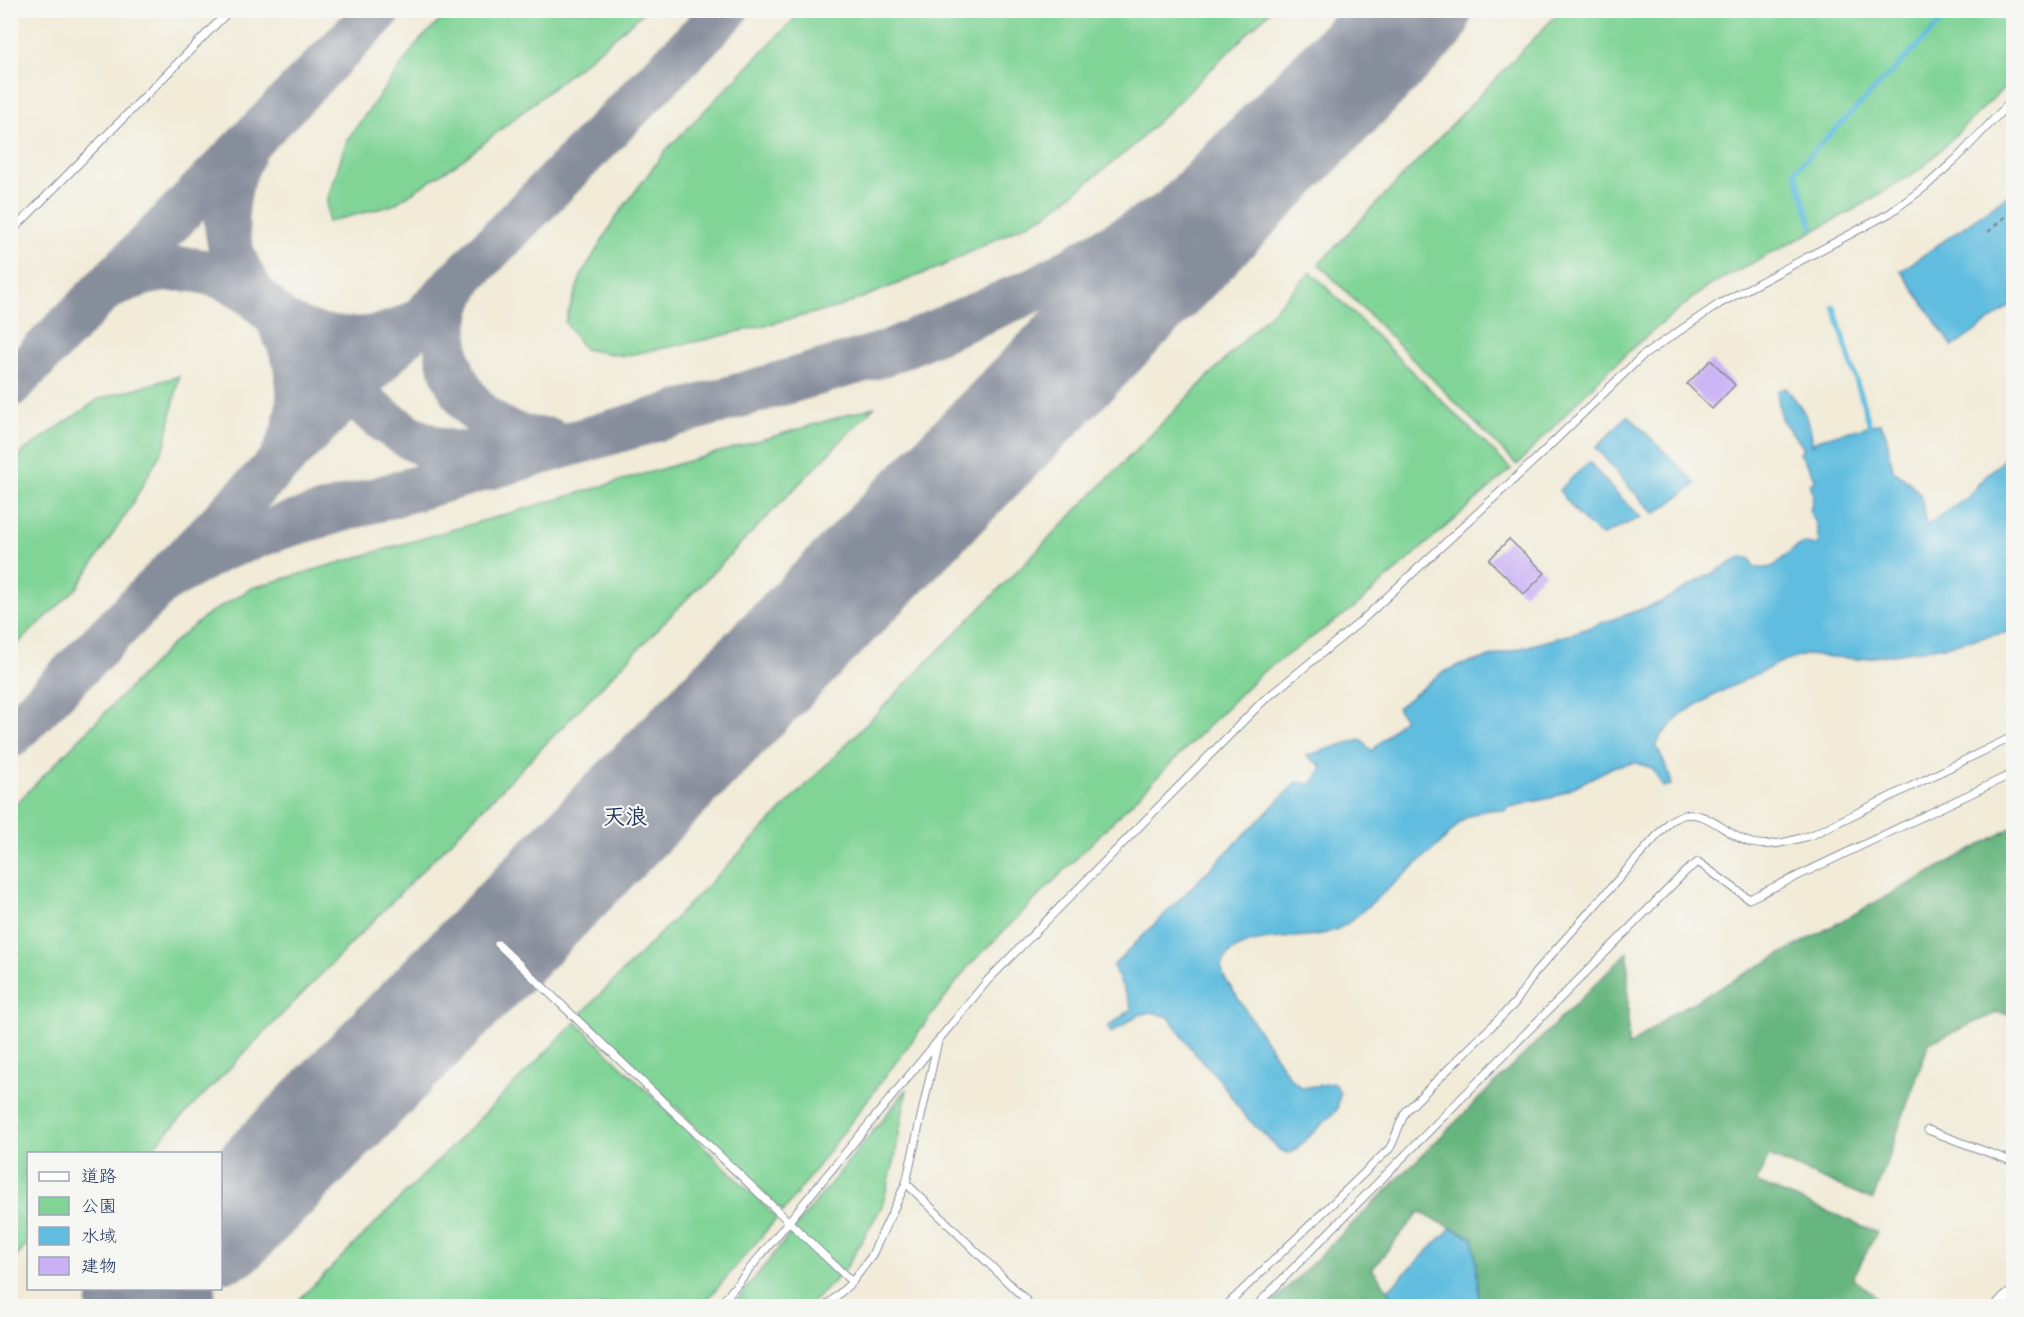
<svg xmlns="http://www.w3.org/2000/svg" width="2024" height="1317" viewBox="0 0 2024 1317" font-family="'Patrick Hand','Klee One',sans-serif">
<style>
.green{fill:#80d496;stroke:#4e827a;stroke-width:1.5}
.forest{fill:#68b67f;stroke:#42726e;stroke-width:1.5}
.water{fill:#61bddf;stroke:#3e769e;stroke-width:1.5}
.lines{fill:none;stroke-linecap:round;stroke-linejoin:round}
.stream{stroke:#61bddf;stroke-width:5}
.taxiway{stroke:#868d9b;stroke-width:45}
.runway{stroke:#868d9b;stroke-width:111}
.building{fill:#cab1f5}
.lane-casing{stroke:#868d9b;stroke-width:9}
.secondary-casing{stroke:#868d9b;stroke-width:22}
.path{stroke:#868d9b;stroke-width:3;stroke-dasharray:4.5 4.5;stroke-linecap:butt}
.lane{stroke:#fff;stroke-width:7}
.secondary{stroke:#fff;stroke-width:20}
.labels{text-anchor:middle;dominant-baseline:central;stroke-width:4.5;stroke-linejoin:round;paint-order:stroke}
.quarter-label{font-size:22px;font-weight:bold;fill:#1b2f5e;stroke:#f6f6f2}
</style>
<rect width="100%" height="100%" fill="#f6f6f2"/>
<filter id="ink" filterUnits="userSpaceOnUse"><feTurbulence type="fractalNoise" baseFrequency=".0167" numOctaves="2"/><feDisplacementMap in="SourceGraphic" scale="12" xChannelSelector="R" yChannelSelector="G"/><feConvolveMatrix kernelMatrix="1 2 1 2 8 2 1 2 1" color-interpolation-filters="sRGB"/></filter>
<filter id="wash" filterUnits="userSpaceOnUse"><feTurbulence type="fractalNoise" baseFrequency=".008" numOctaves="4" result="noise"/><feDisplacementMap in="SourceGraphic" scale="24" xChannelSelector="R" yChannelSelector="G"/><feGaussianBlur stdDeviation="1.35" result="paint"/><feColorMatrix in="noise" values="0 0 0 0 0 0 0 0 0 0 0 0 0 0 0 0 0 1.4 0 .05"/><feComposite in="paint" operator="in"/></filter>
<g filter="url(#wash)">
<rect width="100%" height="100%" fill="#f1ebd8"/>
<!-- green -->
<path class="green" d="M 451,10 L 645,11 L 602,48 L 464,159 L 393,205 L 328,222 L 327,201 L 347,140 L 419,41 Z
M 1561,10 L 2013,11 L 2013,79 L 1922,168 L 1855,209 L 1707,287 L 1637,344 L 1598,380 L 1517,465 L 1319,264 Z
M 802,11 L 802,10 L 1270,11 L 1131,148 L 1047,214 L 940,267 L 839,307 L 708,339 L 624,356 L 584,349 L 565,322 L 581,276 L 616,217 L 667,149 Z
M 1311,272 L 1511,469 L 1355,607 L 1260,674 L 967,968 L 783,1212 L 581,1014 Z
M 179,376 L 165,445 L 130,508 L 77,588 L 11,650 L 11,467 L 25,450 L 99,399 Z
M 874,407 L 147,1153 L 28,1154 L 28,1244 L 11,1262 L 11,809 L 174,642 L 208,614 L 252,588 Z
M 576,1022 L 777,1218 L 702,1306 L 293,1306 Z
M 907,1089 L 894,1162 L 882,1206 L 845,1270 L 809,1306 L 732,1306 Z"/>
<!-- forest -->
<path class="forest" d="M 2013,827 L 2013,1016 L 1998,1012 L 1929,1043 L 1873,1200 L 1769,1156 L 1756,1182 L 1877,1232 L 1853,1278 L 1887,1306 L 1480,1306 L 1473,1238 L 1419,1212 L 1372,1269 L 1401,1306 L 1269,1306 L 1628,952 L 1628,1047 L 1670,1015 Z"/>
<!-- water -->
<path class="water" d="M 2013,192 L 2013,304 L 1953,347 L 1901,271 Z
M 1786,388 C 1801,406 1813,421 1812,445 L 1817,440 L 1880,423 L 1886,434 L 1893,470 L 1910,483 L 1921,495 L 1926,526 L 1968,497 L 1980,482 L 2002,461 L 2008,450 L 2013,445 L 2013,631 L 1940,647 L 1860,659 L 1805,655 L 1779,663 L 1716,694 L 1683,713 L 1661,736 L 1656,746 L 1671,777 L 1671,785 L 1663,787 L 1652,768 L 1636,763 L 1615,766 L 1554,797 L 1510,807 L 1504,811 C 1493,807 1480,811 1469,816 C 1459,821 1451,833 1443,841 C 1412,868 1381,896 1349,922 C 1317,950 1240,922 1221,966 L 1224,977 L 1290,1078 L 1302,1088 L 1334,1083 L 1340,1093 L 1337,1110 L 1293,1152 L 1287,1153 L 1280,1150 L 1244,1115 L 1219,1079 L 1192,1050 L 1169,1017 L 1152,1012 L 1138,1015 L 1111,1033 L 1108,1027 L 1132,1008 L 1113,966 L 1297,782 L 1310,784 L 1318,776 L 1322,766 L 1306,756 L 1360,739 L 1372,751 L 1404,718 L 1397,708 L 1440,674 L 1458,666 L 1571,634 L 1659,603 L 1742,557 L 1751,559 L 1754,567 C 1777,572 1776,561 1792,550 C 1796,547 1801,545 1805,543 L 1814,546 L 1819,542 L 1816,523 L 1810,512 L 1813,496 L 1810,484 L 1816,480 L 1800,453 L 1804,448 L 1781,419 L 1777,391 Z
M 1628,415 L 1696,484 L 1655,514 L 1631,489 L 1596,448 Z
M 1589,462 L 1614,491 L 1641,517 L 1601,536 L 1578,515 L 1559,490 Z
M 1451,1228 L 1473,1238 L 1480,1306 L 1401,1306 L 1388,1290 Z"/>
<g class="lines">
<!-- stream -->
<path class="stream" d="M 1812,227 L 1795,170 L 1953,10
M 1834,307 L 1870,426"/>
<!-- taxiway -->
<path class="taxiway" d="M 243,154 C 217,203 222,251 255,296
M 461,281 C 419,347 468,442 549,440
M 112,286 C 158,262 210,262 253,295 C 267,306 279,320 292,333 C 332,372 376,424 428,446 C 450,456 476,454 500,453
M 285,323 C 327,344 373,346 414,323
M 281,327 C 304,369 305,415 282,458
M 10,385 L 379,10
M 164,581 L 218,550 L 281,527 L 884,354 L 1038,288 L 1164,216 L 1308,121
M 10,736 L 726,10"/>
<!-- runway -->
<path class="runway" d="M 220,1227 L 1416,10
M 142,1306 L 160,1288"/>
</g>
<g id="blocks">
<!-- building -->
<path class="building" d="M 1711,360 L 1735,385 L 1712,409 L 1687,384 Z
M 1509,539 L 1545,573 L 1524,594 L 1489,560 Z"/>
</g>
</g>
<g filter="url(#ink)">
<use href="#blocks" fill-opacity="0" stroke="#868d9b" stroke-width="1.5"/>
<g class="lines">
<defs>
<path id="lane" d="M 10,233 L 230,10
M 498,944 L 852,1282
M 1928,1130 L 2014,1162
M 906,1183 L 1026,1300 L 1020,1306
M 719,1306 L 988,980 L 1263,701 L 1360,622 L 1539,456 L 1641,357 L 1719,304 L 1890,213 L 1925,187 L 1957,158 L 2014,98
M 826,1306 L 852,1282 L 871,1257 L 906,1183 L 938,1041
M 1226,1306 L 1390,1148 C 1397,1135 1399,1122 1407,1110 L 1515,1003 L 1535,973 L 1670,821 C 1674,819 1679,816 1683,815 C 1708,809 1729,838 1752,843 C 1771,848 1793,840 1812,835 L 2014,736
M 1256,1306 L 1686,871 L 1698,862 L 1749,899 L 2014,773"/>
<path id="secondary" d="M 2003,1306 L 2014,1297"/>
</defs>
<!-- lane casing -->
<use href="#lane" class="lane-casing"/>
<!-- secondary casing -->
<use href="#secondary" class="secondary-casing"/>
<!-- path -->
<path class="path" d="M 1988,232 L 2014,209"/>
<!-- lane -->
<use href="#lane" class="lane"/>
<!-- secondary -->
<use href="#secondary" class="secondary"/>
</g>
</g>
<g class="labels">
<!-- quarter labels -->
<g class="quarter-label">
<text x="625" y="816">天浪</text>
</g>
</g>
<!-- margin -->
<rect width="2024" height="1317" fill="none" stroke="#f6f6f2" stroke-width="36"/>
<!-- legend -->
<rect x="27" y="1152" width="195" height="138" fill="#f6f6f2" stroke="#9ea6b7" stroke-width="1.5"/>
<rect x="39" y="1172" width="30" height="9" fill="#ffffff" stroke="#9ea6b7" stroke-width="1.5"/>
<text x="81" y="1182" font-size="18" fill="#1b2f5e">道路</text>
<rect x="39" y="1197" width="30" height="18" fill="#80d496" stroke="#9ea6b7" stroke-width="1.5"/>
<text x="81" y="1212" font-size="18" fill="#1b2f5e">公園</text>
<rect x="39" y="1227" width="30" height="18" fill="#61bddf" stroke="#9ea6b7" stroke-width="1.5"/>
<text x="81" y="1242" font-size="18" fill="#1b2f5e">水域</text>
<rect x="39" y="1257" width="30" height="18" fill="#cab1f5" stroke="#9ea6b7" stroke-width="1.5"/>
<text x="81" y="1272" font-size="18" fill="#1b2f5e">建物</text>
</svg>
